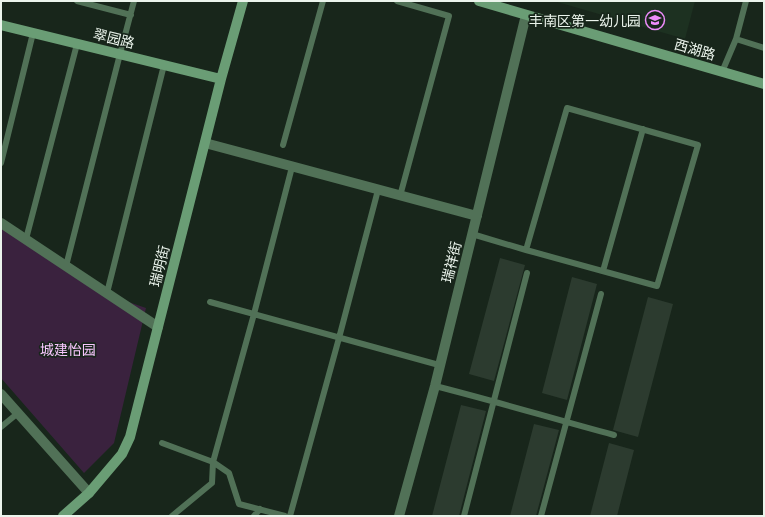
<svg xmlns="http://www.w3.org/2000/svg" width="765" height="517" viewBox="0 0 765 517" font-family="Manrope,'Noto Sans SC',sans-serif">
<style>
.built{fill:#1d3121}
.green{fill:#3a223e}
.building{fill:#2c3b2f}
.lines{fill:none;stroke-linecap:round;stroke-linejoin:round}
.lane{stroke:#517157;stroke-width:6}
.street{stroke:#517157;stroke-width:10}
.secondary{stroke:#6a9d75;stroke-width:10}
.labels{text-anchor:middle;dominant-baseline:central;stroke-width:3.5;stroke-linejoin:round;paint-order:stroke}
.poi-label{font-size:14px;fill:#ebf4ec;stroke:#18261b;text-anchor:end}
.street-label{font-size:14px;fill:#ebf4ec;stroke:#18261b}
.park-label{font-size:14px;fill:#f7c6fd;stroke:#18261b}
</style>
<rect width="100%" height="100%" fill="#18261b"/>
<!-- built -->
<path class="built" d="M 554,1 L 695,1 L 685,39 Z"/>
<!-- green -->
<path class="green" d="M 1,222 L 100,292 L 146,308 L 114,443 L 84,473 L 1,378 Z"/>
<!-- building -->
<path class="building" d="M 500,258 L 525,265 L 494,381 L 469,374 Z
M 572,277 L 597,284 L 567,400 L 542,393 Z
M 648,297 L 673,304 L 638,437 L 613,430 Z
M 461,405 L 486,411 L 459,516 L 432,516 Z
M 534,424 L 559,430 L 536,516 L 510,516 Z
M 609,443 L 634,450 L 617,516 L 590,516 Z"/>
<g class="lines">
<!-- lane -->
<path class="lane" d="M 77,1 L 131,15
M 397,1 L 449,16 L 400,196
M 736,39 L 764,48
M 722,72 L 736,39 L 746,1
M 283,145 L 323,1
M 1,163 L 33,33
M 472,234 L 526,250 L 657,286 L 698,145 L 567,108 L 526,250
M 26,239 L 77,44
M 66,266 L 120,54 L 134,1
M 603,271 L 643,129
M 107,293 L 164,65
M 210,302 L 439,365
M 435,386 C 495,401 554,419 614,435
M 1,427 L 18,413
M 162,443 L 213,462 L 229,473 L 239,504 L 285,516
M 172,516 L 212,483 L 213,462 L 254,314 L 292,167
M 254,516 L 260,509
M 290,516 L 339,338 L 378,190
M 464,516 L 527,273
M 541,516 L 601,294"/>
<!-- street -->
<path class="street" d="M 205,143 L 477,216
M 1,223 L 158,327
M 1,394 L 89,493
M 399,516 L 435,386 L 526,15"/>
<!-- secondary -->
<path class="secondary" d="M 479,1 L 764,84
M 1,25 L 221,79
M 63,516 L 89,493 L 122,454 L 130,437 L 221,79 L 243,1"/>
</g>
<!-- icons -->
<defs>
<symbol id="school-ring" viewBox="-11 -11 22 22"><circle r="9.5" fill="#18261b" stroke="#ed8cfa" stroke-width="1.5"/><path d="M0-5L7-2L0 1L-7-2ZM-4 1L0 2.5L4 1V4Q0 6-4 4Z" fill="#ed8cfa"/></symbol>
</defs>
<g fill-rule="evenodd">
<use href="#school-ring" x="644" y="9" width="22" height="22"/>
</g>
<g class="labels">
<!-- poi labels -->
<g class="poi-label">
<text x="641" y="20">丰南区第一幼儿园</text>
</g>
<!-- street labels -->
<g class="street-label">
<text transform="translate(114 38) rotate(14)">翠园路</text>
<text transform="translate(695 49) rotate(16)">西湖路</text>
<text transform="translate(451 262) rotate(-76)">瑞祥街</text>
<text transform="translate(159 266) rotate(-76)">瑞明街</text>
</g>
<!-- park labels -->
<g class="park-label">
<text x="68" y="349">城建怡园</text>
</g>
</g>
<!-- border -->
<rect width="765" height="517" fill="none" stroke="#ebf4ec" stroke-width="4"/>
</svg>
